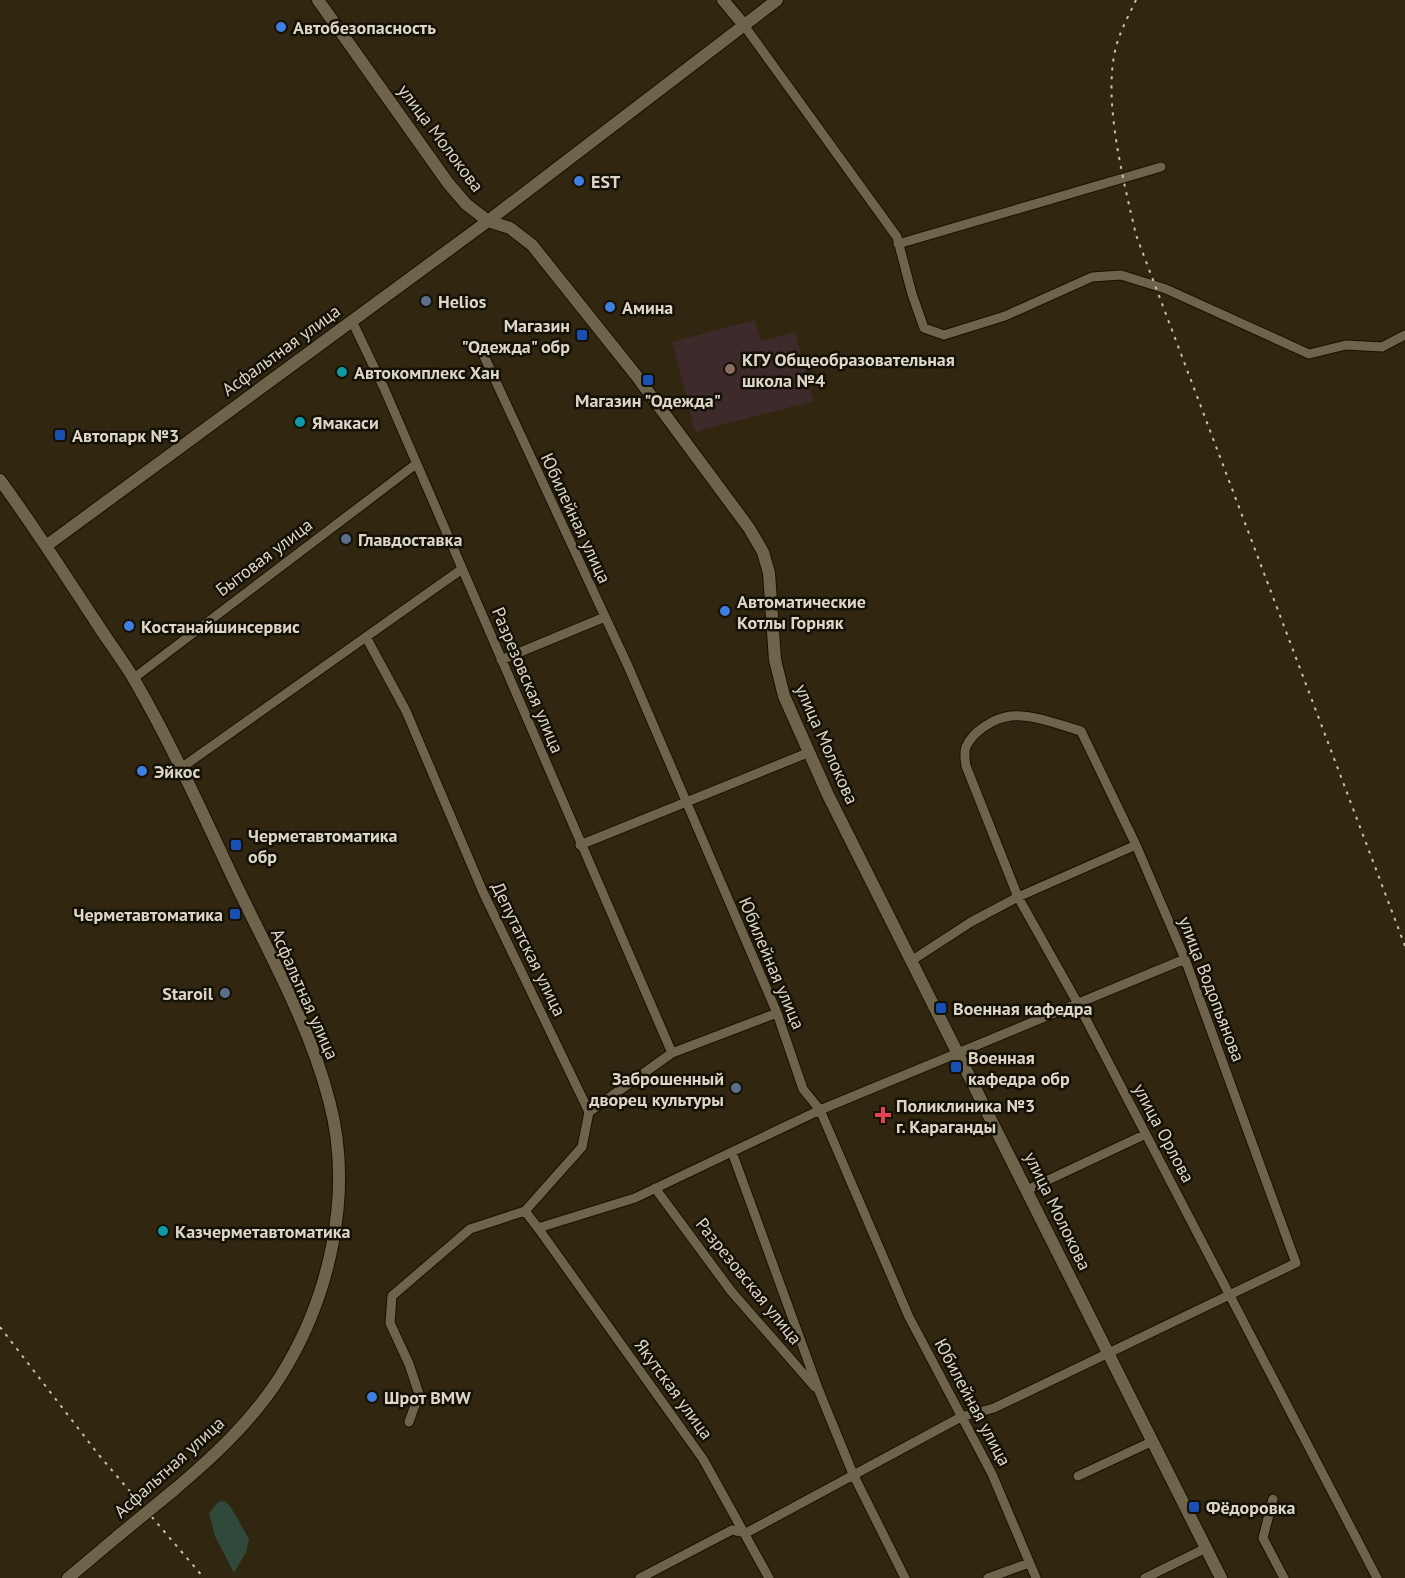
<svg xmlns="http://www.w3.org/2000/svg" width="1405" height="1578" viewBox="0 0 1405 1578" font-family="'PT Sans',sans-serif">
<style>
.education{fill:#3e2a2a}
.green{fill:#31493a}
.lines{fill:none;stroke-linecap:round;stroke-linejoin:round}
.street-casing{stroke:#181000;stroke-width:11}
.secondary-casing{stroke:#181000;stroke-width:14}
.street{stroke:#6e644c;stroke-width:9}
.secondary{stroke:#6e644c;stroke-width:12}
.rail{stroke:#c7c1b3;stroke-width:2;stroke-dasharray:3 6;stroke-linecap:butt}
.secondary-bridge-casing{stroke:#181000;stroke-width:14;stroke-linecap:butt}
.secondary-bridge{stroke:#6e644c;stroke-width:12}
.shop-dot{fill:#3f7fe0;stroke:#151107;stroke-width:2}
.service-dot{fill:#5c6f8a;stroke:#151107;stroke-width:2}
.transit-dot{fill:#1a4fb4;stroke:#151107;stroke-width:2}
.education-dot{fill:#8d6e63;stroke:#151107;stroke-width:2}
.culture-dot{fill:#0f9aa8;stroke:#151107;stroke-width:2}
.health-dot{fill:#e0444e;stroke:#151107;stroke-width:2}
.labels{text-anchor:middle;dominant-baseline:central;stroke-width:5;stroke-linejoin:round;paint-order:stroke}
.poi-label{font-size:18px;font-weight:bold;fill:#dcd6c9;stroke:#151107;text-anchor:start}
.street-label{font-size:18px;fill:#dcd6c9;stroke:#151107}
</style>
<rect width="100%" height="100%" fill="#312711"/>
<!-- education -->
<path class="education" d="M 755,320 L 761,341 L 795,332 L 813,401 L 695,432 L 672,342 Z"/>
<!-- green -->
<path class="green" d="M 224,1501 L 230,1506 L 249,1539 L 246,1552 L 234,1573 L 215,1536 L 209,1513 L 218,1502 Z"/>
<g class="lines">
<defs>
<path id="street" d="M 743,24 L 897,237 L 912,294 L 924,328 L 944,335 L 1005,316 L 1092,277 L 1121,275 L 1166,289 L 1309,354 L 1346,345 L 1382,347 L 1405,335
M 898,244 L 1161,167
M 352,321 L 384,388 L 672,1053
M 484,356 L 628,666 L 777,1013 L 803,1089 L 820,1110 L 909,1317 L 992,1474 L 1036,1578
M 366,637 L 406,711 L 483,892 L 589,1112 L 582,1147 L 525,1211 L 470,1229 L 392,1296 L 390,1323 L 409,1364 L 419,1394 L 409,1422
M 501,660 L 605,617
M 134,678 L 416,464
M 181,768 L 462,569
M 580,845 L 810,752
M 911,961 L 971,922 L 1018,897 L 1136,845
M 589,1112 L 672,1053 L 777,1013
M 732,1152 L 819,1391 L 853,1474 L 905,1578
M 655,1188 L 731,1291 L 815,1387
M 1027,1190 L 1146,1134
M 525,1211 L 538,1228 L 635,1198 L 820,1110 L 1185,959
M 538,1228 L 703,1459 L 769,1578
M 1078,1476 L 1153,1441
M 1273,1499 L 1263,1538 L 1284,1578
M 640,1578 L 732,1530 L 746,1533 L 961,1417 L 994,1408 L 1296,1263 L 1185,959 L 1136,845 L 1081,731 C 1060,725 1033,714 1011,716 C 994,718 973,731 966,747 C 964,752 965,760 966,766 L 1018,897 L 1077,1002 L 1377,1578
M 988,1578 L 1029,1563
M 1145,1578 L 1206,1548"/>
<path id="secondary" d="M 318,0 L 448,183 L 466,204 L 488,221 L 510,228 L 532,245 L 635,374 L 749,528 L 763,552 L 769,573 L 775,660 L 784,696 L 828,795 L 1221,1578
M 723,0 L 743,24
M 0,480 C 33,525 63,572 94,619 C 107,640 123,660 135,681 C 172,745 202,812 233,878 C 267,950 309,1023 329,1100 C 354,1192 330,1298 280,1377 C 252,1421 213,1457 174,1490
M 46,546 L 488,221 L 777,0
M 68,1578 L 118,1536"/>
</defs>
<!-- street casing -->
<use href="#street" class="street-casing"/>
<!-- secondary casing -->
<use href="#secondary" class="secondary-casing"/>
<!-- street -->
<use href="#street" class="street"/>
<!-- secondary -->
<use href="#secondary" class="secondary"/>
<!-- rail -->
<path class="rail" d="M 1136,0 C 1129,15 1120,31 1116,47 C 1102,100 1124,182 1136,235 L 1405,946
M 0,1327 L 98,1454 L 204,1578"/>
<defs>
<path id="secondary-bridge" d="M 118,1536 L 174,1490"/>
</defs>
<!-- secondary-bridge casing -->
<use href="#secondary-bridge" class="secondary-bridge-casing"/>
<!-- secondary-bridge -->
<use href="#secondary-bridge" class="secondary-bridge"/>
</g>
<!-- markers -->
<g class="shop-dot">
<circle cx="281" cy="27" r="6"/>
<circle cx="579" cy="181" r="6"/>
<circle cx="610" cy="307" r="6"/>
<circle cx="725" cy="611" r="6"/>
<circle cx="129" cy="626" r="6"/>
<circle cx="142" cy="771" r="6"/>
<circle cx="372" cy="1397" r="6"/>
</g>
<g class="service-dot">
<circle cx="426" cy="301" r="6"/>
<circle cx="346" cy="539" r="6"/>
<circle cx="225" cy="993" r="6"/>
<circle cx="736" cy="1088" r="6"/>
</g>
<g class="transit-dot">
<rect x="576" y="329" width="12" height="12" rx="3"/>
<rect x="642" y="374" width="12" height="12" rx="3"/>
<rect x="54" y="429" width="12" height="12" rx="3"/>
<rect x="230" y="839" width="12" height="12" rx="3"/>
<rect x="229" y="908" width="12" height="12" rx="3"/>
<rect x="935" y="1002" width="12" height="12" rx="3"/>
<rect x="950" y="1061" width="12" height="12" rx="3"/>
<rect x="1188" y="1501" width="12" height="12" rx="3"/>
</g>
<circle class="education-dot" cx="730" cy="369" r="6"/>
<g class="culture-dot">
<circle cx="342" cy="372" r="6"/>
<circle cx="300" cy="422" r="6"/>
<circle cx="163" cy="1231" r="6"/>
</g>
<path class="health-dot" d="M880 1106h6v6h6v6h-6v6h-6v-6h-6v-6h6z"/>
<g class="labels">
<!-- poi labels -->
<g class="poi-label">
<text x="293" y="27">Автобезопасность</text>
<text x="591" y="181">EST</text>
<text x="438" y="301">Helios</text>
<text x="622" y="307">Амина</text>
<text x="570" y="325" text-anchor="end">Магазин<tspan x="570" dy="21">"Одежда" обр</tspan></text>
<text x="742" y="359">КГУ Общеобразовательная<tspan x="742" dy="21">школа №4</tspan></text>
<text x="354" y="372">Автокомплекс Хан</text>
<text x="648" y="400" text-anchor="middle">Магазин "Одежда"</text>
<text x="312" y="422">Ямакаси</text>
<text x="72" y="435">Автопарк №3</text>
<text x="358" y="539">Главдоставка</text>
<text x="737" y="601">Автоматические<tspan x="737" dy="21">Котлы Горняк</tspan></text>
<text x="141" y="626">Костанайшинсервис</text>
<text x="154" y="771">Эйкос</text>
<text x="248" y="835">Черметавтоматика<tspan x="248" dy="21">обр</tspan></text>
<text x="223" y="914" text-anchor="end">Черметавтоматика</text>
<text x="213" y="993" text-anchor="end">Staroil</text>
<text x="953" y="1008">Военная кафедра</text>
<text x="968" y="1057">Военная<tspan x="968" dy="21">кафедра обр</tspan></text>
<text x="724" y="1078" text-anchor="end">Заброшенный<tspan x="724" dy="21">дворец культуры</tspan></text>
<text x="896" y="1105">Поликлиника №3<tspan x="896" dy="21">г. Караганды</tspan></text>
<text x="175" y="1231">Казчерметавтоматика</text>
<text x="384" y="1397">Шрот BMW</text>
<text x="1206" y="1507">Фёдоровка</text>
</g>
<!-- street labels -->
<g class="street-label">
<text transform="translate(441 138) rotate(53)">улица Молокова</text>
<text transform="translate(281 350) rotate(-36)">Асфальтная улица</text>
<text transform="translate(576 518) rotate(65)">Юбилейная улица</text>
<text transform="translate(264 557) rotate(-37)">Бытовая улица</text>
<text transform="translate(528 680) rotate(67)">Разрезовская улица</text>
<text transform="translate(827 744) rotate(66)">улица Молокова</text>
<text transform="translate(529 949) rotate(64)">Депутатская улица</text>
<text transform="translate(772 963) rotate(67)">Юбилейная улица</text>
<text transform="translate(1212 989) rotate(69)">улица Водопьянова</text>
<text transform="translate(305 994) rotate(66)">Асфальтная улица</text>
<text transform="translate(1164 1133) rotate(62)">улица Орлова</text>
<text transform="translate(1058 1211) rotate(64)">улица Молокова</text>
<text transform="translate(749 1281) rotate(51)">Разрезовская улица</text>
<text transform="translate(674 1389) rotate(54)">Якутская улица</text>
<text transform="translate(973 1402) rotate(62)">Юбилейная улица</text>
<text transform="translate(169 1467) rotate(-42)">Асфальтная улица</text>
</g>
</g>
</svg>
